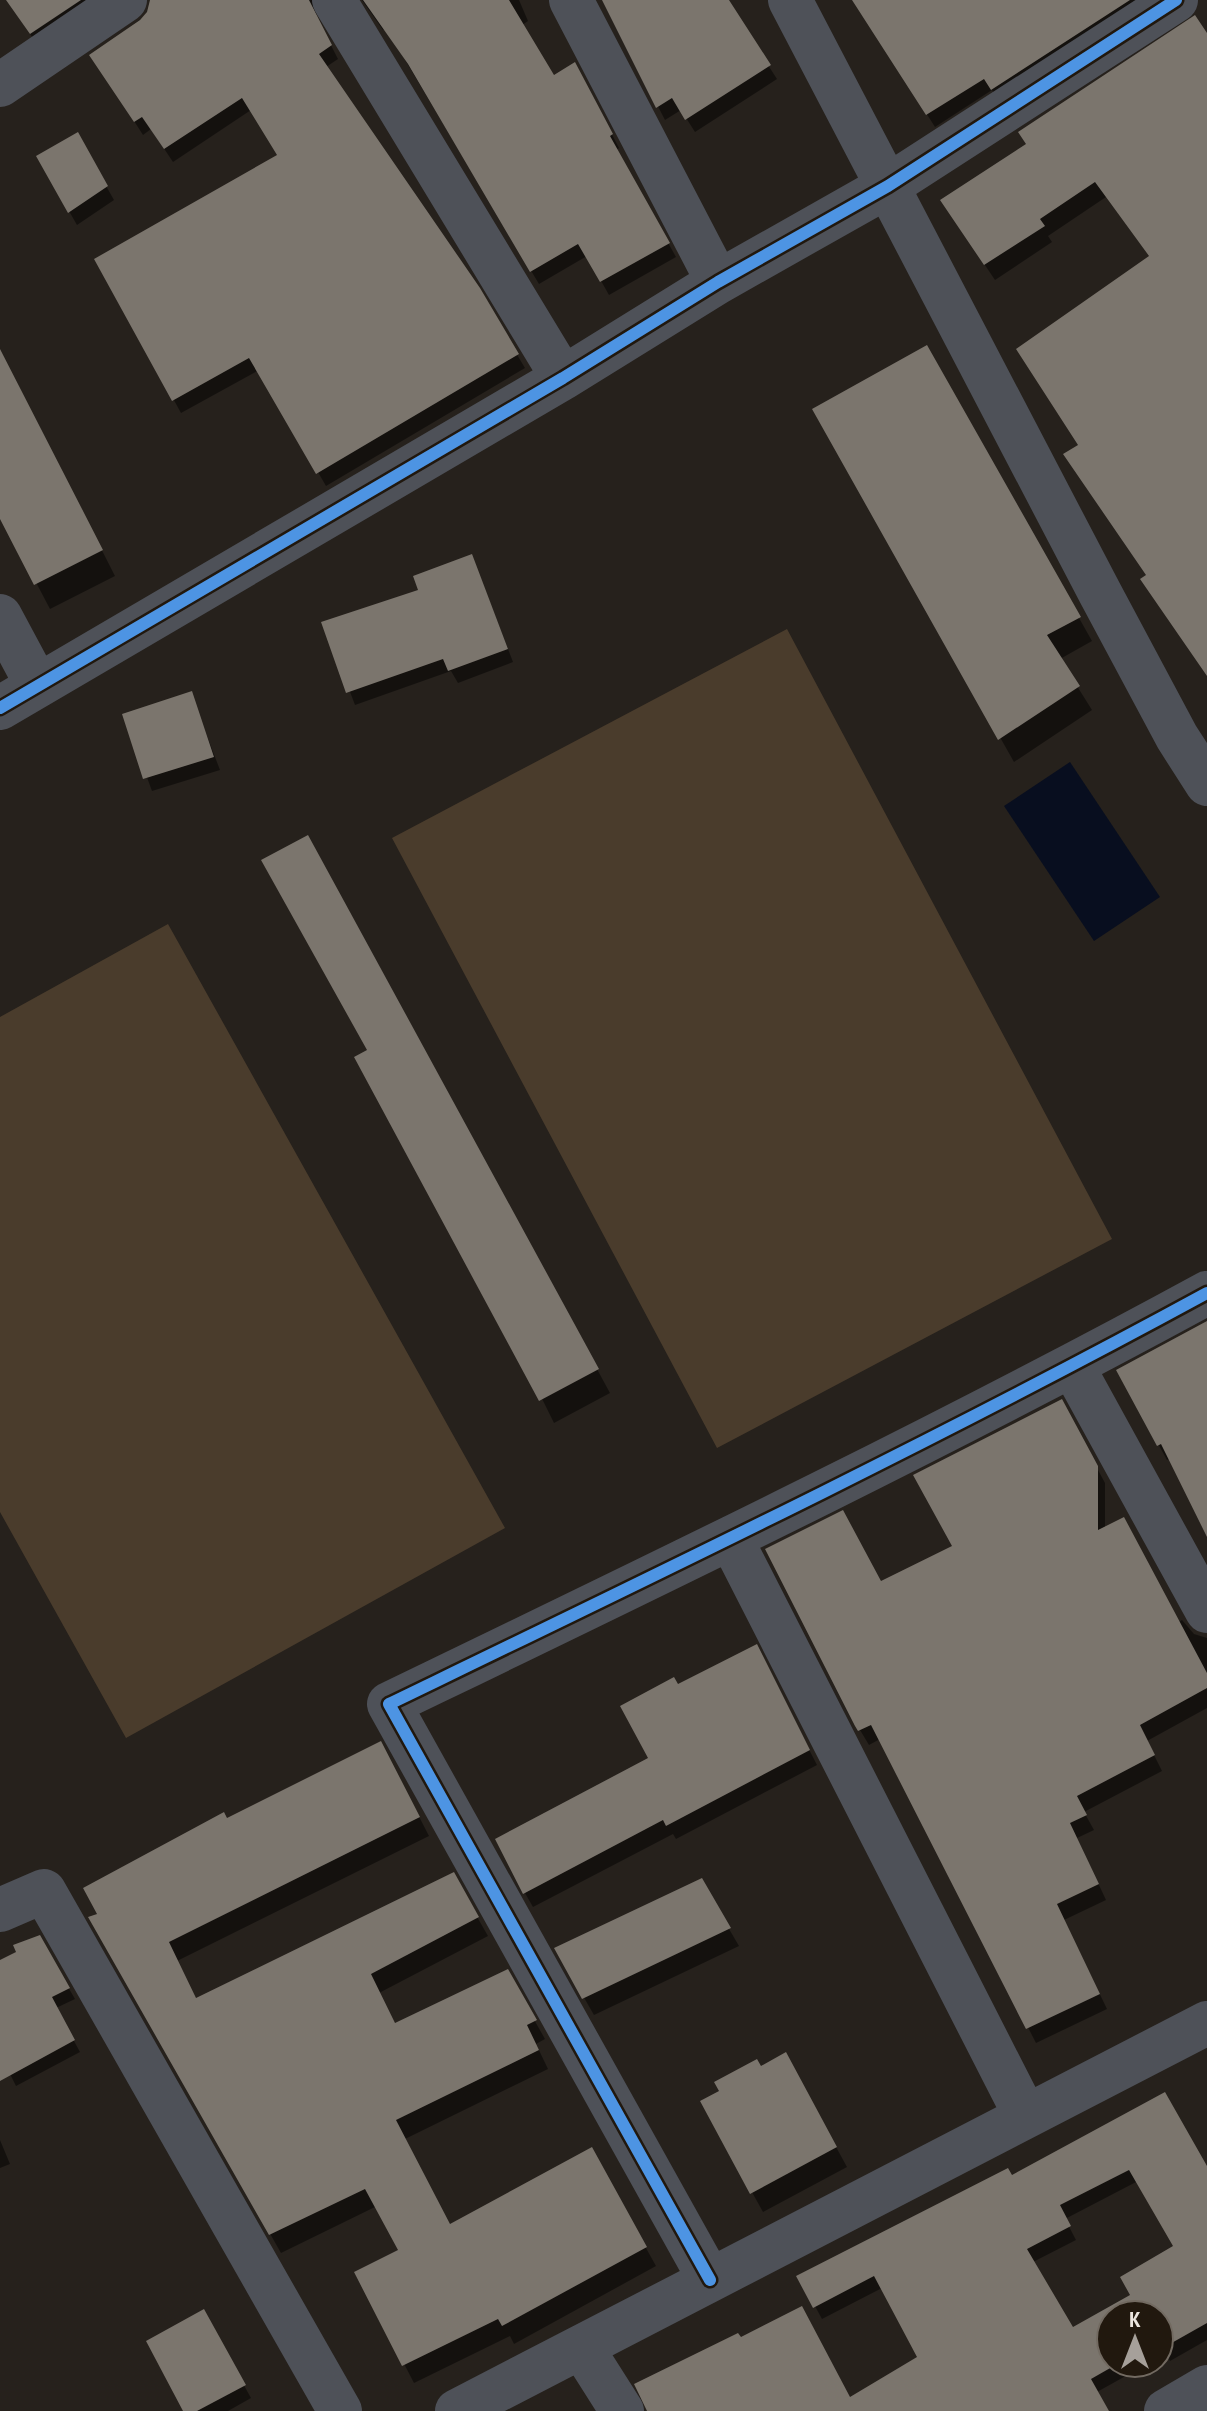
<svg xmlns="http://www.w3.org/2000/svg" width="1207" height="2411" viewBox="0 0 1207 2411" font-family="'PT Sans Narrow',sans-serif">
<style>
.green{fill:#4a3c2c}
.water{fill:#080e1f}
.shadow{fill:#0007;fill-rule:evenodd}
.building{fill:#7b756d;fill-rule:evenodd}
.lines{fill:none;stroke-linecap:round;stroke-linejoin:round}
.street{stroke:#4e5158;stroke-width:44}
.cycleway-casing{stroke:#21180e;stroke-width:17}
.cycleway{stroke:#4d94e3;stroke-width:12}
</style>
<rect width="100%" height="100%" fill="#26211c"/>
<!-- green -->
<path class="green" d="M 787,629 L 1112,1239 L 717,1448 L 392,838 Z
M 168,924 L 505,1528 L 126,1738 L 0,1512 L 0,1017 Z"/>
<!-- water -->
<path class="water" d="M 1070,762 L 1160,897 L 1094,941 L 1004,806 Z"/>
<!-- shadow -->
<path class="shadow" d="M 7,0 L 107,0 L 39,47 Z
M 151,0 L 321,0 L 316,16 L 338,59 L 326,67 L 478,290 L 525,368 L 326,486 L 259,370 L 181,413 L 97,260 L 279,156 L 251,110 L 173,162 L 151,129 L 143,135 L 92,55 L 149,13 Z
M 362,0 L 519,0 L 528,21 L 522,25 L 554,77 L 582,77 L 619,148 L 616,150 L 676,257 L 609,295 L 587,256 L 539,284 L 386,28 L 383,30 Z
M 603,0 L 726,0 L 777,79 L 695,132 L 681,110 L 665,120 Z
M 854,0 L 1157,0 L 1000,102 L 992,90 L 935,127 Z
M 1207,37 L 1207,663 L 1148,576 L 1080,446 L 1150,257 L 1106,197 L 1048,236 L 1052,242 L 995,280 L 952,216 Z
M 77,135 L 114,200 L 77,225 L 38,157 Z
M 927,348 L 1092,641 L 1060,659 L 1092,710 L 1014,762 L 815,410 Z
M 0,350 L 115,576 L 50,609 L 0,514 Z
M 472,556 L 513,662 L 458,683 L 451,671 L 355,705 L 324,623 L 421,591 Z
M 191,694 L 220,770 L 152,791 L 124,715 Z
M 320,860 L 610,1393 L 554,1423 L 370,1051 Z
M 1207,1323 L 1207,1531 L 1170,1459 L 1167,1460 L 1118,1371 Z
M 1069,1416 L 1105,1483 L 1105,1528 L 1177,1623 L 1182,1620 L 1194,1634 L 1207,1638 L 1207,1708 L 1147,1741 L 1162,1771 L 1084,1812 L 1094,1830 L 1077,1838 L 1106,1900 L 1064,1920 L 1107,2009 L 1036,2043 L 880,1739 L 869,1745 L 860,1730 L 881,1583 L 955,1547 Z
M 764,1662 L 817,1765 L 676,1839 L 673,1834 L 533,1907 L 525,1893 L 650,1758 L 677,1687 Z
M 391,1762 L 429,1836 L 177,1961 L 196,2000 L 453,1875 L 488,1936 L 379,1993 L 395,2025 L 507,1972 L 545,2039 L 536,2044 L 548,2069 L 405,2139 L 450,2227 L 591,2149 L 656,2266 L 514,2344 L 510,2336 L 414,2383 L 357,2273 L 401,2251 L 377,2206 L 281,2253 L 91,1918 L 227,1821 Z
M 701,1881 L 739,1946 L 594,2015 L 556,1949 Z
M 39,1937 L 75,1999 L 56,2008 L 80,2052 L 16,2086 L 0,2054 L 0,1963 Z
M 760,2068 L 796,2074 L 847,2167 L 763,2212 L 702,2102 Z
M 1164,2094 L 1207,2170 L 1207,2340 L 1170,2361 L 1166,2354 L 1159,2357 L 1159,2315 L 1111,2315 L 1111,2363 L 1149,2363 L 1097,2392 L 1093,2411 L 647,2411 L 646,2399 L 849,2399 L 920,2358 L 882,2288 L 822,2319 L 799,2277 L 1011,2178 ZM 1138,2181 L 1176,2247 L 1133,2295 L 1072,2330 L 1033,2262 L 1076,2240 L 1065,2219 Z
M 0,2140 L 10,2164 L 0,2168 Z
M 203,2312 L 251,2398 L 228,2411 L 186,2411 Z"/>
<!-- building -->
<path class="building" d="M 6,0 L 81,0 L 30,34 Z
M 150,0 L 309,0 L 332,45 L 319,54 L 480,288 L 519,354 L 316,474 L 249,358 L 172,401 L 94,259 L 277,155 L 242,98 L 164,149 L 142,117 L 134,122 L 89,55 L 140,20 L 147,12 Z
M 363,0 L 509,0 L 554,75 L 575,62 L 613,134 L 610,136 L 670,243 L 600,282 L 578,244 L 530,272 L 408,64 Z
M 602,0 L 729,0 L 771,65 L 685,120 L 672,98 L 656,108 Z
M 852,0 L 1130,0 L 991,90 L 984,79 L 926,115 Z
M 1195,15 L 1207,33 L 1207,676 L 1140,579 L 1146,575 L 1063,454 L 1078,445 L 1016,349 L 1149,256 L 1095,182 L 1040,219 L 1045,226 L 984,265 L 940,200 L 1026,144 L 1018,132 Z
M 78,132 L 108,186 L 68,213 L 36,156 Z
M 927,345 L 1081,617 L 1047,635 L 1080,686 L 998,740 L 812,409 Z
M 0,349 L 103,550 L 34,585 L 0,519 Z
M 472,554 L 508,649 L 448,671 L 443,659 L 346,693 L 321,622 L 418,590 L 413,576 Z
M 192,691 L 214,757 L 143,779 L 122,714 Z
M 308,835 L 599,1369 L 539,1401 L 354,1057 L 367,1050 L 261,860 Z
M 1207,1321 L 1207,1537 L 1161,1444 L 1157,1446 L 1116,1370 Z
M 1062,1399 L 1098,1466 L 1098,1530 L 1124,1517 L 1207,1673 L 1207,1688 L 1140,1725 L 1155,1755 L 1077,1796 L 1087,1815 L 1070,1823 L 1099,1884 L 1057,1904 L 1100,1994 L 1026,2029 L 871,1725 L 858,1731 L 855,1726 L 765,1549 L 843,1510 L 881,1581 L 952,1546 L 913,1475 Z
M 757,1644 L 810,1750 L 666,1826 L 663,1820 L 523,1894 L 495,1839 L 648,1758 L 620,1706 L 674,1677 L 678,1684 Z
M 381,1741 L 420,1817 L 169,1942 L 196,1998 L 454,1872 L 479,1917 L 371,1974 L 395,2023 L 508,1969 L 537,2020 L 527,2025 L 539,2050 L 396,2120 L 450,2224 L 592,2147 L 647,2247 L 502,2326 L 498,2319 L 402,2366 L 354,2272 L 398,2250 L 365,2189 L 269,2235 L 88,1917 L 97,1914 L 83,1888 L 224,1812 L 227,1818 Z
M 702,1878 L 731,1928 L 582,1999 L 554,1948 Z
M 40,1935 L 70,1988 L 52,1997 L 75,2040 L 0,2081 L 0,1960 L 16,1952 L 13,1945 Z
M 786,2052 L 837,2147 L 750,2194 L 700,2101 L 719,2091 L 714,2082 L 757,2059 L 761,2066 Z
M 1165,2092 L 1207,2166 L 1207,2323 L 1161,2349 L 1159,2315 L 1111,2315 L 1111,2363 L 1119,2363 L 1091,2379 L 1109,2411 L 647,2411 L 634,2384 L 738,2333 L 741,2337 L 802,2306 L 850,2397 L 917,2357 L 874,2276 L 813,2308 L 796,2276 L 1008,2168 L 1012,2175 ZM 1129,2170 L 1173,2246 L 1120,2277 L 1130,2295 L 1073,2327 L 1027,2249 L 1071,2226 L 1060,2205 Z
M 204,2309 L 246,2385 L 197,2411 L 183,2411 L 146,2341 Z"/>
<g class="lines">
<!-- street -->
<path class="street" d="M 334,0 L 563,378
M 571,0 L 718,282
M 790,0 L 1100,593 L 1177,737 L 1207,784
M 0,85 L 125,0
M 0,616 L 37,685
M 0,708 L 563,378 L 718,282 L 888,186 L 1176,0
M 1073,1367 L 1207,1611
M 731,1539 L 1025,2115
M 0,1910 L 44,1891 L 340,2411
M 710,2280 L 389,1704 C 664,1571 939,1439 1207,1293
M 582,2348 L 622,2411
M 457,2411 L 1207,2023
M 1166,2411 L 1207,2387"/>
<defs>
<path id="cycleway" d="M 0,708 L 563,378 L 718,282 L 888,186 L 1176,0
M 710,2280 L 389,1704 C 664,1571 939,1439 1207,1293"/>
</defs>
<!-- cycleway casing -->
<use href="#cycleway" class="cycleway-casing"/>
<!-- cycleway -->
<use href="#cycleway" class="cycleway"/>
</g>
<!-- north arrow -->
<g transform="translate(1135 2339)"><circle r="38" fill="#21180e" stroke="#726a61" stroke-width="2"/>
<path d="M0-6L14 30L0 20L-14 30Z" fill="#a6a09a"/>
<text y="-12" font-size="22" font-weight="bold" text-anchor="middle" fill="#ebe5de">K</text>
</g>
</svg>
